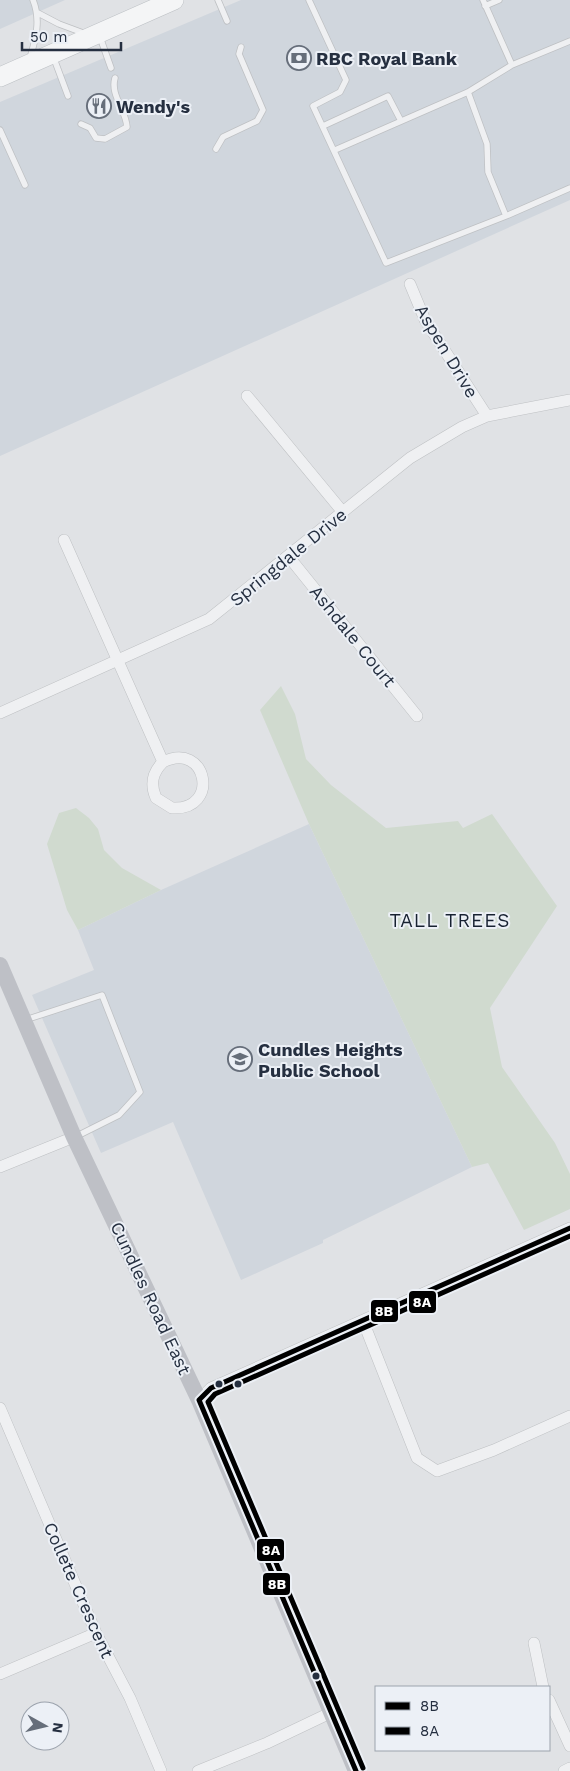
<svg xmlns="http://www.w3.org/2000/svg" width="570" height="1771" viewBox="0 0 570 1771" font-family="'Work Sans',sans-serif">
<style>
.built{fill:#d0d6dd}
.green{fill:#d0dacf}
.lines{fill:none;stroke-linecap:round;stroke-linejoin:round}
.service-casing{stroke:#bec0c3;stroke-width:7}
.minor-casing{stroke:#bec0c3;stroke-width:12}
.primary-casing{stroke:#bbbfc3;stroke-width:20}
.service{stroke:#eff0f2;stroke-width:5.5}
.minor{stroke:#eff0f2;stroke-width:11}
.secondary{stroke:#bec0c6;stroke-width:16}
.primary{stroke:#f4f5f6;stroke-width:19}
.bus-1-casing{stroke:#ecf0f6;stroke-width:9}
.bus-2-casing{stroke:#ecf0f6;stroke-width:9}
.bus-1{stroke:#000;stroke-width:5}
.bus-2{stroke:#000;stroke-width:5}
.bus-dot{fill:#252f40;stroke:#ecf0f6;stroke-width:2}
.labels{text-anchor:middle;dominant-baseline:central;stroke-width:4;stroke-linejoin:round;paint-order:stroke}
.poi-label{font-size:18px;font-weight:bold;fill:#252f40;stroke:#ecf0f6;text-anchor:start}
.street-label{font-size:18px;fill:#252f40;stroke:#ecf0f6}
.neighbourhood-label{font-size:19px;letter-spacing:1px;fill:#172131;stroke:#ecf0f6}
.line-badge{stroke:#ecf0f6;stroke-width:2}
.badge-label{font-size:14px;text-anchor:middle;font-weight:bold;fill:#fff}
</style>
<rect width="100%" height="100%" fill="#e0e2e5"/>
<!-- built -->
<path class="built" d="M 0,0 L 65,0 L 0,29 Z
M 241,0 L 570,0 L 570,200 L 0,456 L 0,102 Z
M 309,824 L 472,1167 L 323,1240 L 323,1243 L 241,1280 L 173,1122 L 101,1153 L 32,995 L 94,970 L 78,930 L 161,890 Z"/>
<!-- green -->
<path class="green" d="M 281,686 L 295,714 L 306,759 L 331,785 L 386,828 L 458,821 L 463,828 L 492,814 L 557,906 L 490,1008 L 502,1067 L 555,1143 L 570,1174 L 570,1209 L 524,1230 L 488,1163 L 472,1167 L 309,824 L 260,710 Z
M 76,808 L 89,818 L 98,829 L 104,850 L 122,868 L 161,890 L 78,930 L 67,910 L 47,844 L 59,813 Z"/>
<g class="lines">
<defs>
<path id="service" d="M 218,0 L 227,21
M 309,0 L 346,80 L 340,92 L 313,106 L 386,263 L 506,216 L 570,188
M 483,0 L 512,65
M 485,6 L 499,0
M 38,13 L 59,24 L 86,34
M 100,37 L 111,68
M 53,56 L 68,96
M 30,58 C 36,38 41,20 33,0
M 468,92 L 487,144 L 488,172 L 506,216
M 81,124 L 90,128 L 96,138 L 105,139 L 127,127 C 126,110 110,95 115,78
M 323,126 L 388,96 L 401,121
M 0,130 L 25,185
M 216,149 L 223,137 L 257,121 L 263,110 L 239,54 L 241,47
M 335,150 L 468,92 L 512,65 L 570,41
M 25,1020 L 102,995 L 140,1092 L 119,1115 L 75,1137"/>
<path id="minor" d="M 410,284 L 425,320 L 487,416
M 247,396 L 342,511
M 64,540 L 163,762 C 207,740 221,811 172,808 L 156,798 C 150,784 152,773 163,762
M 289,557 L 417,716
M 0,713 L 209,619 L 410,458 L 462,427 L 487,416 L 570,400
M 0,1167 L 74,1137
M 363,1321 L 417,1458 L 437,1471 L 494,1450 L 570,1416
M 199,1400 L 211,1388 L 570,1228
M 0,1408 L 96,1633 L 130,1698 L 161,1771
M 534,1643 L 543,1687
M 0,1674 L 96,1633
M 549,1700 L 570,1746
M 198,1771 L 267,1743 L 330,1713
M 564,1771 L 570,1768"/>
<path id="primary" d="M 0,77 L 174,0"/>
</defs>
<!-- service casing -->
<use href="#service" class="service-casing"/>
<!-- minor casing -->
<use href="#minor" class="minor-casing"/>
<!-- primary casing -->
<use href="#primary" class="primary-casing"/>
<!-- service -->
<use href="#service" class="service"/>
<!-- minor -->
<use href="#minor" class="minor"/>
<!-- secondary -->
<path class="secondary" d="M 0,965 L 74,1137 L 199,1400 L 356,1771"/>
<!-- primary -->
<use href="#primary" class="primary"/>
<defs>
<path id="bus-1" d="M 356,1771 L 199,1400 L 211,1388 L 570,1228"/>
<path id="bus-2" d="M 363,1768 L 208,1402 L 215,1394 L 570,1236"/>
</defs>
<!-- bus-1 casing -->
<use href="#bus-1" class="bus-1-casing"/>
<!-- bus-2 casing -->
<use href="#bus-2" class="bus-2-casing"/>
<!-- bus-1 -->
<use href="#bus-1" class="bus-1"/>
<!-- bus-2 -->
<use href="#bus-2" class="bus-2"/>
</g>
<!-- icons -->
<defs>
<symbol id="bank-ring" viewBox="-11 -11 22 22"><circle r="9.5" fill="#ecf0f6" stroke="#666e7a" stroke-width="1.5"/><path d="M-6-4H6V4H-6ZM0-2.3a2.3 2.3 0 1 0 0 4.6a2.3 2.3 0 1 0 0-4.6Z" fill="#666e7a"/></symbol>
<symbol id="restaurant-ring" viewBox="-11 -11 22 22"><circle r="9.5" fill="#ecf0f6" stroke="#666e7a" stroke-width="1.5"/><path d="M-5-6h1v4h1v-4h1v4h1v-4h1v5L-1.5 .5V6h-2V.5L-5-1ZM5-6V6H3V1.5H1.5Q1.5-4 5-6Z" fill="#666e7a"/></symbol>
<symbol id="school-ring" viewBox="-11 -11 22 22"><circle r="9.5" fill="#ecf0f6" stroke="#666e7a" stroke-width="1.5"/><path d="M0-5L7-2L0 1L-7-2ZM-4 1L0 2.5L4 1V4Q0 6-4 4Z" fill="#666e7a"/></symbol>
</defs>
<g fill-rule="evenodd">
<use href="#bank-ring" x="285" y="44" width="28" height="28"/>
<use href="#restaurant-ring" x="85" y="92" width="28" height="28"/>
<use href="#school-ring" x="226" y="1045" width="28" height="28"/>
</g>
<!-- markers -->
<g class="bus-dot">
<circle cx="219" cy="1384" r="4.5"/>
<circle cx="238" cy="1384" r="4.5"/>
<circle cx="316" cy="1676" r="4.5"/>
</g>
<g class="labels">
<!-- poi labels -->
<g class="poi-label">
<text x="316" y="58">RBC Royal Bank</text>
<text x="116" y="106">Wendy's</text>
<text x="258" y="1049">Cundles Heights<tspan x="258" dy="21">Public School</tspan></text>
</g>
<!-- street labels -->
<g class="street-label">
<text transform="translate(447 351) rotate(59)">Aspen Drive</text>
<text transform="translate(288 557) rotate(-39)">Springdale Drive</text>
<text transform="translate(353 636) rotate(51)">Ashdale Court</text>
<text transform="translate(151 1298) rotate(65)">Cundles Road East</text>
<text transform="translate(79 1590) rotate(66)">Collete Crescent</text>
</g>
<!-- neighbourhood labels -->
<g class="neighbourhood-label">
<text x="450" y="920">TALL TREES</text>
</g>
</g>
<g class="line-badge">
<rect x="408" y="1290" width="29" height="24" rx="5" fill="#000"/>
<rect x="370" y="1299" width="29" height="24" rx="5" fill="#000"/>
<rect x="256" y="1538" width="29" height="24" rx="5" fill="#000"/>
<rect x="262" y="1572" width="29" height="24" rx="5" fill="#000"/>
</g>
<g class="badge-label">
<text x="422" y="1307">8A</text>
<text x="384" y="1316">8B</text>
<text x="271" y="1555">8A</text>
<text x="277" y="1589">8B</text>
</g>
<!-- legend -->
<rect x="375" y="1686" width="175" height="65" fill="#ecf0f6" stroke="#9ca3ad"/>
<rect x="385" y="1702" width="25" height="8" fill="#000000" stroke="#9ca3ad"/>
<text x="420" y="1711" font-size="15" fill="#252f40">8B</text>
<rect x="385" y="1727" width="25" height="8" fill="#000000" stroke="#9ca3ad"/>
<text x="420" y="1736" font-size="15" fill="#252f40">8A</text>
<!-- north arrow -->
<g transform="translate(45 1726) rotate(98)"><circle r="24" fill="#ecf0f6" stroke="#9ca3ad"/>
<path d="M0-4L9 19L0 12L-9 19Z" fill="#666e7a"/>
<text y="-8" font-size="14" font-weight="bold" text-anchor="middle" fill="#252f40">N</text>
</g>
<!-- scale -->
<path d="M22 42v8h99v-8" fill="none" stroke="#252f40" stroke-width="2.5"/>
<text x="30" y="42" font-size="15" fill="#252f40" stroke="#ecf0f6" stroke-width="4" paint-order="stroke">50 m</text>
</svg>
